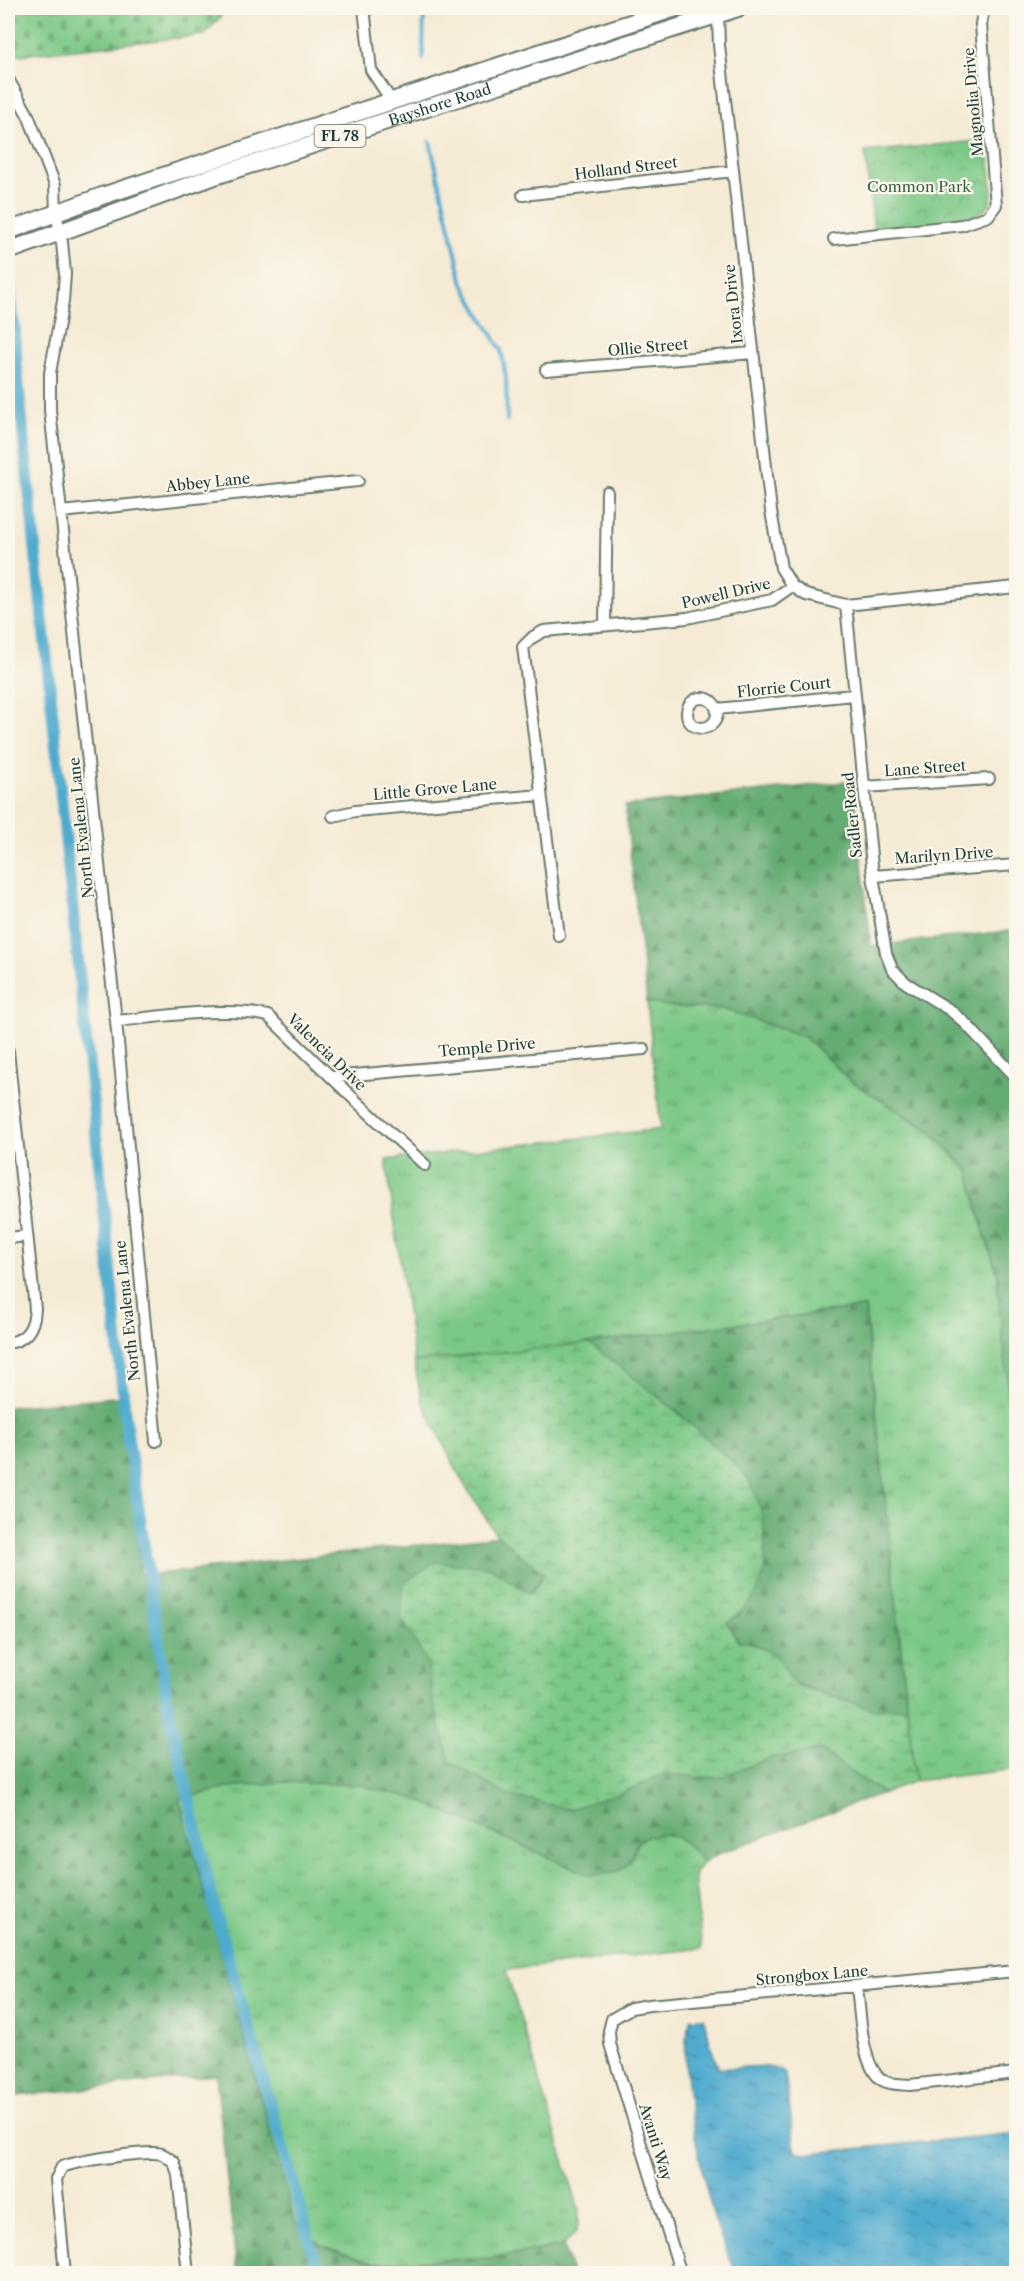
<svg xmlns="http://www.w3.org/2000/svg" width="1024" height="2281" viewBox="0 0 1024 2281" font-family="'Libre Caslon Text',serif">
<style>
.grass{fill:url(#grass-tufts);stroke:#4e825d;stroke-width:1.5}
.forest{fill:url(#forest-firs);stroke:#427454;stroke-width:1.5}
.wetland{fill:url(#wetland-marsh);stroke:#4e825d;stroke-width:1.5}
.cemetery{fill:url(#cemetery-stones);stroke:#4e825d;stroke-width:1.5}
.park{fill:url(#park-crowns);stroke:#4e825d;stroke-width:1.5}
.water{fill:url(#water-ripples);stroke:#387481;stroke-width:1.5}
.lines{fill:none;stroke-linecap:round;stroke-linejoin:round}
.stream{stroke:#50abce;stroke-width:4}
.canal{stroke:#50abce;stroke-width:12}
.minor-casing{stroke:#6a7a6c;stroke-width:14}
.primary-casing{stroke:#6a7a6c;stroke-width:20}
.minor{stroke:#fff;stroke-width:10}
.primary{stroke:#fff;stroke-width:16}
.labels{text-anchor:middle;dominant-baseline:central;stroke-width:4.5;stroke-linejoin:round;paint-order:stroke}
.shield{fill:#fbf7ec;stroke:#61756b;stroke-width:1.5}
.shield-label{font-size:14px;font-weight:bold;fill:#1f3d34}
.street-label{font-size:15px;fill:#1f3d34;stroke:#fbf7ec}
.park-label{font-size:15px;fill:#366048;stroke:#fbf7ec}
</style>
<defs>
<pattern id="grass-tufts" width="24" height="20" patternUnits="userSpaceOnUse" patternTransform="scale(1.5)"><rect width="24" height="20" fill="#7cc886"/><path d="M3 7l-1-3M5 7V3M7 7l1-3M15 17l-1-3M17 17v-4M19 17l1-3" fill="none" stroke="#65a46e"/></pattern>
<pattern id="forest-firs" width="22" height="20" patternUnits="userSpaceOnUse" patternTransform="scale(1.5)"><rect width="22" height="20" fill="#65ac73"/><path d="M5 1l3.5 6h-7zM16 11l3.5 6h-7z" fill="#538d5f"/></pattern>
<pattern id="wetland-marsh" width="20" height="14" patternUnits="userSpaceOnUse" patternTransform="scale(1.5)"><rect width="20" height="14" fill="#7cc886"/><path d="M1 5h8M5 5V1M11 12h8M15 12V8" fill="none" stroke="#65a46e"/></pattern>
<pattern id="cemetery-stones" width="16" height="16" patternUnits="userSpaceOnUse" patternTransform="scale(1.5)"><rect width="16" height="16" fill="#7cc886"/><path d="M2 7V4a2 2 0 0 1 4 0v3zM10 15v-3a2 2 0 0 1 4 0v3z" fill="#65a46e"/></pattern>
<pattern id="park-crowns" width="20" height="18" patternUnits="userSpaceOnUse" patternTransform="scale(1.5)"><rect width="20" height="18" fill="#7cc886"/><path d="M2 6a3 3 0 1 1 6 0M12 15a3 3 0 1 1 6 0" fill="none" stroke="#65a46e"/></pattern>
<pattern id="water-ripples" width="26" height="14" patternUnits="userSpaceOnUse" patternTransform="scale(1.5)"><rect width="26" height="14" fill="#50abce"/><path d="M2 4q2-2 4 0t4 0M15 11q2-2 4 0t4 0" fill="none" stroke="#428ca8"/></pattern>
</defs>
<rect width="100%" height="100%" fill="#fbf7ec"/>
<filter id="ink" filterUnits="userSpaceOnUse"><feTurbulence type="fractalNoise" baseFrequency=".0167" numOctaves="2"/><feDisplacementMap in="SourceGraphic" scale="12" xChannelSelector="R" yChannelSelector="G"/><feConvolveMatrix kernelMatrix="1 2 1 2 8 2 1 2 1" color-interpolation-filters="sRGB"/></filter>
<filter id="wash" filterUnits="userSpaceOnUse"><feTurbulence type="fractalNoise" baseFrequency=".008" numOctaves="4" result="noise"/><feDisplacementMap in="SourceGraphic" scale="24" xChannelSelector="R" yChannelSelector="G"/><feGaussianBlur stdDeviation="1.35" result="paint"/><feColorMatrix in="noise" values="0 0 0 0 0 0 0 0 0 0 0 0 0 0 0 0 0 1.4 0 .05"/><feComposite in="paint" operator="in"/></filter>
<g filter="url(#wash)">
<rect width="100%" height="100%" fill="#f5ebd5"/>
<!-- grass -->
<path class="grass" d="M 647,1002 L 675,1007 L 723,1009 L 805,1037 L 850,1081 L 929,1130 L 969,1171 L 983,1229 L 1000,1283 L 997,1283 L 1016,1459 L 1016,1769 L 915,1781 L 865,1307 L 589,1343 L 414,1362 L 386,1160 L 661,1129 Z
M 285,1782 L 360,1785 L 413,1798 L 460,1818 L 630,1862 L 638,1842 L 647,1836 L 668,1833 L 683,1840 L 703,1862 L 694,1875 L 702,1948 L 506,1970 L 579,2210 L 577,2231 L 563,2246 L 490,2258 L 374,2263 L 321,2245 L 295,2223 L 179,1799 L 236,1786 Z"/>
<!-- forest -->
<path class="forest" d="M 853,781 L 871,946 L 1016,930 L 1016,1459 L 997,1283 L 1000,1282 L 983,1229 L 969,1171 L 929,1130 L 850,1081 L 805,1037 L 723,1009 L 675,1007 L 647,1002 L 625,806 Z
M 865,1307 L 907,1708 L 872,1709 L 795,1684 L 775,1654 L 748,1642 L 739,1642 L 727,1623 L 740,1614 L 683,1416 L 589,1343 Z
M 124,1396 L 141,1576 L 499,1536 L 544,1574 L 531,1594 L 489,1567 L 401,1617 L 427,1662 L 434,1704 L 624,1792 L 663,1774 L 718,1778 L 770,1758 L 822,1750 L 853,1774 L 883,1793 L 718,1854 L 703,1862 C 689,1846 679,1832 656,1835 C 650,1836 643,1836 639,1841 C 631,1850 633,1862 622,1869 C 612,1875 601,1874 589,1875 L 413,1798 L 360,1785 L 285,1782 L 236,1786 L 179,1799 L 295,2223 L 321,2245 L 374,2263 L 490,2258 L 563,2246 L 572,2273 L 237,2273 L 216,2075 L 8,2097 L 8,1407 Z"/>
<!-- wetland -->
<path class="wetland" d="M 589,1343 C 632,1376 676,1409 716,1447 C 729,1459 745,1471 753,1488 C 762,1507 764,1529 765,1550 C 767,1583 754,1604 727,1623 L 738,1642 L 748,1642 L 775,1654 L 795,1685 L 872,1709 L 907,1708 L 915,1781 L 883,1793 L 853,1774 L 822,1750 L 770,1758 L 718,1778 L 663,1774 L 624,1792 L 570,1809 L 507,1795 L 450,1762 L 434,1704 L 427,1662 L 401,1617 L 404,1583 L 435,1562 L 489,1567 L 531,1594 L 544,1574 L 495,1533 L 459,1476 L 422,1401 L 414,1362 Z"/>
<!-- cemetery -->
<path class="cemetery" d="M 8,8 L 220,8 L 221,16 L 204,35 L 12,56 L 8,46 Z"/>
<!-- park -->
<path class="park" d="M 987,140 C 988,153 994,190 991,200 C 985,228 899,228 874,230 L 865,152 Z"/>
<!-- water -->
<path class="water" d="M 692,2018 L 703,2018 C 710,2034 710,2052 719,2068 C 740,2070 768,2060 785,2074 L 795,2149 L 798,2152 L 811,2153 L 1016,2133 L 1016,2273 L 736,2273 C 729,2255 719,2236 714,2217 C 703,2179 672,2049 692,2018 Z"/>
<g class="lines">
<!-- stream -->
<path class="stream" d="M 423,59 L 424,8
M 430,142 L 463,284 L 501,350 L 506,378 L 507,420"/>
<!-- canal -->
<path class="canal" d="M 8,278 L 15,332 L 17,372 L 127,1433 L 170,1716 L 217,1919 L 319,2274"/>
</g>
</g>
<g filter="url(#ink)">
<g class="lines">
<defs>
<path id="minor" d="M 364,8 L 371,70 L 391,100
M 718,14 L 719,45 L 771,511 L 781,568 L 792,586 L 806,595 L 846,605 L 1016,587
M 8,79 L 28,115 L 55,185 L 56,213 L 62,242 L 65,274 L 63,301 L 50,373 L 50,410 L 116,1021 L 156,1441
M 523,195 L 733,171
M 834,239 L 962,225 L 988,216 L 996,205 L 982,37 L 981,24 L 984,8
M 546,370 L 753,353
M 61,512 L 358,481
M 846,605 L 873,876 L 886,953 L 892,969 L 906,983 L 950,1010 L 964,1022 L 1016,1077
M 605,625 L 607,492
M687 713a15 15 0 1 1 30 0a15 15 0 1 1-30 0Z
M 717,709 L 853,695
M 864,787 L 989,779
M 333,816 L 355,811 L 541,795
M 873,876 L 1016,865
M 559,936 L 523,647 L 533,637 L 544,631 L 687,618 L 772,600 L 792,586
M 116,1021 C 159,1017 227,1006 268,1016 L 355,1100 L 425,1165
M 8,1051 L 35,1309 C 34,1327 27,1340 8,1343
M 332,1077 L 644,1049
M 8,1238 L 27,1236
M 857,1986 C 860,2010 861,2066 882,2080 C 890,2085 901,2084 910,2085 L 1016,2073
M 65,2274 L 56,2179 L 62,2167 C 77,2161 148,2150 162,2154 C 166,2156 171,2160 174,2162 L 178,2175 L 188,2274
M 681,2274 L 610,2044 L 609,2031 L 612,2019 L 631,2008 L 649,2005 L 1016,1971"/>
<g id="primary">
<path d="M 8,231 L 102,196 L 676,8"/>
<path id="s1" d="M 8,251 L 212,177 L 738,8"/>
</g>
</defs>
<!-- minor casing -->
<use href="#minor" class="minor-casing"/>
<!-- primary casing -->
<use href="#primary" class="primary-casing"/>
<!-- minor -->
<use href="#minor" class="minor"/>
<!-- primary -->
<use href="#primary" class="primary"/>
</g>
</g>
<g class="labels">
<!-- shield labels -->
<rect class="shield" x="314.5" y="125" width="51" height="22" rx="4.5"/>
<g class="shield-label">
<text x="340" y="136">FL 78</text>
</g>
<!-- street labels -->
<g class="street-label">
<text transform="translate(973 102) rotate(-95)">Magnolia Drive</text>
<text stroke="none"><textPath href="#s1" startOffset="456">Bayshore Road</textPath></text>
<text transform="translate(626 168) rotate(-7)">Holland Street</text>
<text transform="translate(733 304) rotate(-96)">Ixora Drive</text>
<text transform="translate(648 347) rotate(-5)">Ollie Street</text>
<text transform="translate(208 482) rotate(-6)">Abbey Lane</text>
<text transform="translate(726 593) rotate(-13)">Powell Drive</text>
<text transform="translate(784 687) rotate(-6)">Florrie Court</text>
<text transform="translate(925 768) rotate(-4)">Lane Street</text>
<text transform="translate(435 789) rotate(-5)">Little Grove Lane</text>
<text transform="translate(852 815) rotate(-96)">Sadler Road</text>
<text transform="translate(81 828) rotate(-96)">North Evalena Lane</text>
<text transform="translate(944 855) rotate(-4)">Marilyn Drive</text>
<text transform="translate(487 1047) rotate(-5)">Temple Drive</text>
<text transform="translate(327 1052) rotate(44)">Valencia Drive</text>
<text transform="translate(127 1311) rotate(-96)">North Evalena Lane</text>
<text transform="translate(812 1975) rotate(-5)">Strongbox Lane</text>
<text transform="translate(656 2142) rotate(73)">Avanti Way</text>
</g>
<!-- park labels -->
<g class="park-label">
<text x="919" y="186">Common Park</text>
</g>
</g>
<!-- margin -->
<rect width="1024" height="2281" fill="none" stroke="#fbf7ec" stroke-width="30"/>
</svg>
